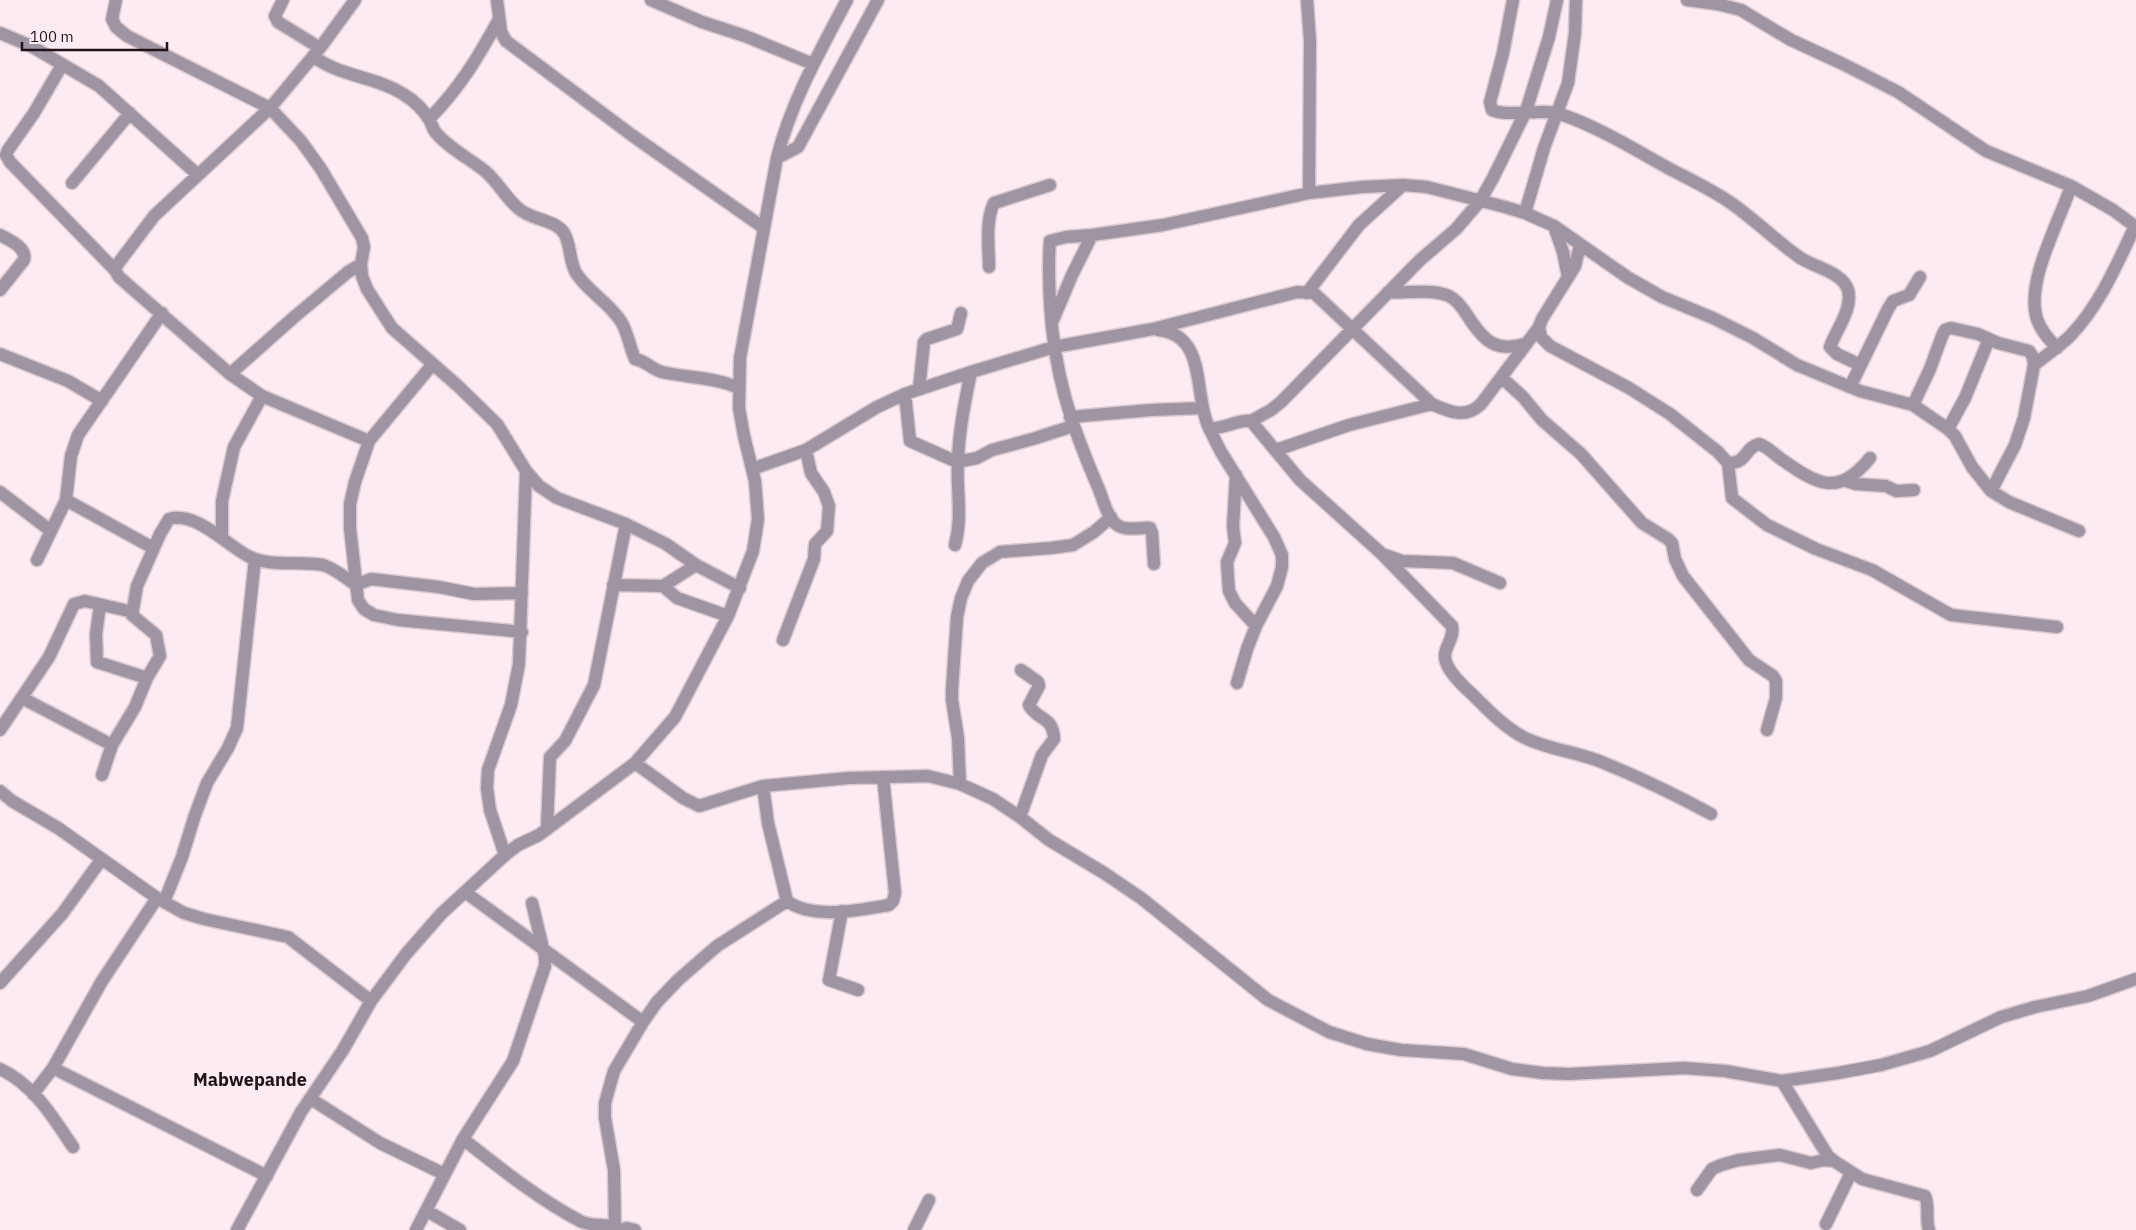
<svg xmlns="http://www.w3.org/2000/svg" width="2136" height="1230" viewBox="0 0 2136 1230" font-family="'IBM Plex Sans',sans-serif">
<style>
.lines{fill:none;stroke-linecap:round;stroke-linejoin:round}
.minor-casing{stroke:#d9c8cf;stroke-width:15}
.minor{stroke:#9f95a2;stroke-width:12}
.labels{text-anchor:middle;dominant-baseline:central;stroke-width:4;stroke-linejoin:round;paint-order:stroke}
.quarter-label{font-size:18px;font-weight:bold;fill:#201319;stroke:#fcebf2}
</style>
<rect width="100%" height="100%" fill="#fcebf2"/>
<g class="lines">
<defs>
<path id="minor" d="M 116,0 L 112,19 L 116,27 L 127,36 L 270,108 L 301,141 L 321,169 L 362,238 L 364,247 L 361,264 L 362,276 L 367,289 L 392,328 L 458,386 L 497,424 L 526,471 L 539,486 L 557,498 L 626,524 L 666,544 L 696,565 L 740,588
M 283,0 L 275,16 L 278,22 L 320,48
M 355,0 L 320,48 L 270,108 L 154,216 L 117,265 L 115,270 L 119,277 L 230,374 L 262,396 L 369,441
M 497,0 L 501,32 L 506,41 L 633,136 L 764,228
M 651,0 L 702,22 L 745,36 L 813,64
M 1307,0 L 1310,41 L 1309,193
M 1513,0 L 1503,53 L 1490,102 L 1492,110 C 1510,118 1541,107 1563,115 C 1600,128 1634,149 1668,168 C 1689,179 1711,189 1731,203 C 1754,219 1775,240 1799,257 C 1813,267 1843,272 1848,290 C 1853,309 1836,330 1830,347 L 1837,354 L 1860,365
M 1687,0 L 1717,4 L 1741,10 L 1791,40 L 1843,64 L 1898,92 L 1986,151 L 2071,186 L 2113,210 L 2136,227
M 0,33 L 31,46 L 99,86 L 198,175
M 313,56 C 340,77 375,76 403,94 C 413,100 424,110 430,121 C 432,125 433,130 437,134 C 450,149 470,159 485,171 C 498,182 505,197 518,208 C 530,220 555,219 564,233 C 571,244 569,261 576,273 C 588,292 611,304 622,323 C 628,334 630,348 635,359 C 646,361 651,369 662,372 C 688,378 715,377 739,388
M 62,65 L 34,113 L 8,150 L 6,155 L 10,162 L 115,270
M 429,119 C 459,89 479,56 499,19
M 777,158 L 798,147 L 878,0
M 72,183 L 130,113
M 1525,213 L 1544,148 L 1568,83 L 1575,33 L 1576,0
M 1554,226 L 1563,252 L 1568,277
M 0,235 C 9,240 27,247 24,260 L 0,290
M 1580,245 L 1575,266 L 1542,319 L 1539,327 L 1541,337 L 1550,346 L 1629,388 L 1670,414 L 1718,452 L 1728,463 L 1732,498 L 1767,525 L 1816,549 L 1872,570 L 1951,615 L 2057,627
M 989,267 C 989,248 985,221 994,203 L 1050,185
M 1388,292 C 1407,294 1431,288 1449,296 C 1457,300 1462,307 1467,315 C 1483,340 1495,353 1525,344
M 1307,293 L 1359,225 L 1403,185
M 1053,320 L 1072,275 L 1092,235
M 1158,330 C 1208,335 1193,395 1209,428 C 1224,430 1237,419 1251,421 L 1300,480 L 1382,554 L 1452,626 C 1455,640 1441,649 1446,662 C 1450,674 1463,686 1472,694 C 1488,710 1505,728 1525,738 C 1550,750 1579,752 1604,763 C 1641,778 1676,795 1711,814
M 2057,348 C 2049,339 2041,331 2037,319 C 2025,282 2059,223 2071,186
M 0,354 L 68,381 L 102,401
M 432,365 L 369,441 L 355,482 L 350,504 L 350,528 L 358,600 L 364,609 L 374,615 L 398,620 L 522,632
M 2034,365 C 2046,355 2059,347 2070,336 C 2100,305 2117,264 2135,226
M 230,374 L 293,318 L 348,272 L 361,264
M 1502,378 L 1523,397 L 1542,420 L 1581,454 L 1642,523 L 1668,539 L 1672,543 L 1675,559 L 1683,576 L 1749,660 L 1773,676 L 1776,681 L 1776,698 L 1767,730
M 1850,387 L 1888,309 L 1893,301 L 1909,295 L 1920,277
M 919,389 L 924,342 L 927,339 L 957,329 L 961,313
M 905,394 L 910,441 L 957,462 L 977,458 L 992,450 L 1036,438 L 1073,426
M 1913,405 L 1930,369 L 1942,336 L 1945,330 L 1951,328 L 1978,334 L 1998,343 L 2029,351 L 2033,357 L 2034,365 L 2024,418 L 2015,445 L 1991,491
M 1070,417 L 1151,410 L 1203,408
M 1251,421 L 1271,410 L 1281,402 L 1419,261 L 1456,229 L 1480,201 L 1493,178 L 1526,111 L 1549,37 L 1557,0
M 1209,428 L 1221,452 L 1274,537 L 1282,555 L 1282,567 L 1277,586 L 1256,626 L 1247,649 L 1237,683
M 1948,429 L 1965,398 L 1989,339
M 1276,450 L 1349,425 L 1432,404
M 1728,463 C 1747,464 1745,447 1759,444 C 1768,447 1774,454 1781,459 C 1818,485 1838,497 1870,458
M 752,469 L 806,450 L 877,407 L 905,394 L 971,372 L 1054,347 L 1153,329 L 1297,292 L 1314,293 L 1432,404 C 1449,412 1466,419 1481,404 L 1539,327
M 1236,475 L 1233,526 L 1235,543 L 1227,562 L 1228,578 L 1229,591 L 1235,603 L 1256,626
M 1846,481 L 1856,484 L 1886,486 L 1896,491 L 1914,490
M 0,492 L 51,531
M 66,500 L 153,548
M 222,536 L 222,501 L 234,447 L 262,396
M 955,545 C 963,515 956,490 958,460 C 959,430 965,401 971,372
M 1385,555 L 1402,561 L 1453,563 L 1500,583
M 37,560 L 66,500 L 71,456 L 78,435 L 162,313
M 1154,564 L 1152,533 L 1150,528 C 1141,527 1127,531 1119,526 C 1107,520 1103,498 1098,487 C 1070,422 1054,373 1050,303 C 1049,282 1048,262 1050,241 L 1066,237 L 1092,235 L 1163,225 L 1309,193 L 1362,187 L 1403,185 L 1427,187 L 1505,207 L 1525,213 L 1554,226 L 1627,277 L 1662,297 L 1713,318 L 1753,338 L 1797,365 L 1860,391 L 1913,405 L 1948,429 L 1955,436 L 1972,467 L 1991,491 L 2009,502 L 2079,531
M 613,585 L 663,586 L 677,598 L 728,616
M 663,586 L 696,565
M 100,605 L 96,634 L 97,662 L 147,678
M 783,640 L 814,559 L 815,544 L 827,531 L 829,506 L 824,492 L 811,473 L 806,450
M 22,698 L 112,745
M 0,730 L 49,657 L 74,604 L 85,601 L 133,612
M 635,763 L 683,798 L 699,806 L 763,786 L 849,778 L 928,776 L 960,784 L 993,799 L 1020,817 L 1049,840 L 1104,873 L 1141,898 L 1268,1000 L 1329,1032 L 1367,1044 L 1401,1050 L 1464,1054 L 1512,1069 L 1543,1073 L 1569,1074 L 1684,1068 L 1725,1071 L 1782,1081 L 1838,1073 L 1881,1065 L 1930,1051 L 2001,1017 L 2035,1007 L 2088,996 L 2136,979
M 102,775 L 112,745 L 135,707 L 147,678 L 160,656 L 156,635 L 132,615 L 137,586 L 160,534 L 169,519 C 197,511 227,546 250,557 C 272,567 300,561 323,565 C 334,568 347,579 356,585 L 371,579 L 439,587 L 474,594 L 522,593
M 960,784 L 958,738 L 952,700 L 952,689 L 957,617 L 961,598 L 968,581 L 982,563 L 1000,552 L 1051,548 L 1073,545 L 1094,532 L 1111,517
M 763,786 L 768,823 L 787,901 C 813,920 860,910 889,905 L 893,901 L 895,893 L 883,777
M 0,791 L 12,801 L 58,828 L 157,898 L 184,913 L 204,919 L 288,937 L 371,1001
M 1020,817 L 1042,755 L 1054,739 C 1053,715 1037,721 1029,705 L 1039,686 L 1038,682 L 1021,670
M 547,827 L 550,757 L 565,741 L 594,685 L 626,524
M 505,855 L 490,810 L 487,788 L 488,770 L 511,705 L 519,664 L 526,471
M 465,892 L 643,1022
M 164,902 L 182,857 L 195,815 L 207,783 L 228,748 L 237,728 L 255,559
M 842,911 L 829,980 L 858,990
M 0,983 L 62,914 L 101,860
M 53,1068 L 267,1176
M 0,1069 C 33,1084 53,1117 73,1147
M 1782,1081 L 1807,1122 L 1828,1156 L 1834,1161 L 1862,1179 L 1925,1196 C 1930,1207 1925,1219 1929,1230
M 33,1094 L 53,1068 L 102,981 L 157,898
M 311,1099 L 380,1143 L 444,1174
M 463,1139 C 500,1168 538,1199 580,1221 C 593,1228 609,1222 620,1230
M 1697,1190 L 1712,1169 L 1721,1165 L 1739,1160 L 1780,1155 L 1811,1163 L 1824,1160 L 1834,1161
M 427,1211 L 460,1230
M 1826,1224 L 1851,1173
M 615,1227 L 614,1170 L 605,1118 L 605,1103 L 614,1071 L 643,1022 L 657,1002 L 678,980 L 717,946 L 787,901
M 237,1230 L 301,1112 L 343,1050 L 371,1001 L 406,954 L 441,914 L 505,855 L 518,845 L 539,835 L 635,763 L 675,717 L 728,616 L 753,551 L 758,519 L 755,481 L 744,436 L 739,408 L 740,358 L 777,158 C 791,102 820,51 847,0
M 416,1230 L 463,1139 L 513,1061 L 545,966 L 545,957 L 532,903
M 620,1230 L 627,1228 L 635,1230
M 914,1230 L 929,1200"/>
</defs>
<!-- minor casing -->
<use href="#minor" class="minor-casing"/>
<!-- minor -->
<use href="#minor" class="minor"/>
</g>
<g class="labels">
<!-- quarter labels -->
<g class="quarter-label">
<text x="250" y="1079">Mabwepande</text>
</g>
</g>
<!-- scale -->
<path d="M22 42v8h145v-8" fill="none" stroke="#201319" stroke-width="2.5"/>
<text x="30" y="42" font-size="15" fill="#201319" stroke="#fcebf2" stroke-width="4" paint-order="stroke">100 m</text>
</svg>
